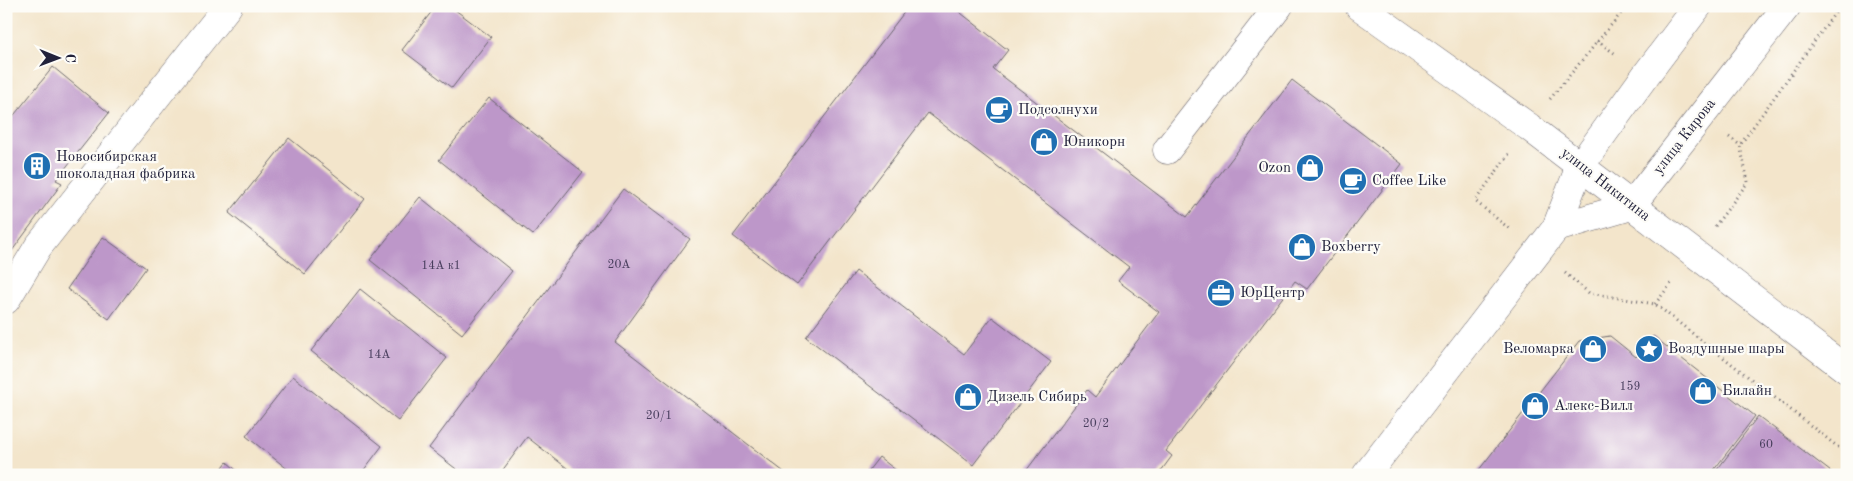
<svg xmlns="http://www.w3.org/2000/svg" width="1853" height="481" viewBox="0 0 1853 481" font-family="'Old Standard TT',serif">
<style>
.building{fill:#bd97c9}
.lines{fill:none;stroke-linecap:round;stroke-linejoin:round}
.minor-casing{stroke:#6b666d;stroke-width:29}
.major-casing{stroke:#6b666d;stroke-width:29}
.path{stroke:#6b666d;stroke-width:3;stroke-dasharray:1 4;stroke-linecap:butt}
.minor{stroke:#fff;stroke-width:28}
.major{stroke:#fff;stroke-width:28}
.labels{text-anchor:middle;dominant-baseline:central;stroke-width:4.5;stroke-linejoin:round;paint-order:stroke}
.number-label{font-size:12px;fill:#493f5e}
.poi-label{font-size:15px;fill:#22223b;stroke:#fdfcf7;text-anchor:start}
.street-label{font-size:15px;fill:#22223b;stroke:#fdfcf7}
</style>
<rect width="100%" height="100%" fill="#fdfcf7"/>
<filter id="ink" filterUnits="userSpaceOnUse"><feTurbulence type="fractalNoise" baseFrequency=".02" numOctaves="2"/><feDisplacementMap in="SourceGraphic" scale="10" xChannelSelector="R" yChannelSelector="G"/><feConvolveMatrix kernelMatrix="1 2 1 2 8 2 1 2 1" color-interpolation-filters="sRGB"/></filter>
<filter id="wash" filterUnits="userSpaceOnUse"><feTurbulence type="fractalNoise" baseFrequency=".0096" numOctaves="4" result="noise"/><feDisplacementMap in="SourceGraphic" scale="20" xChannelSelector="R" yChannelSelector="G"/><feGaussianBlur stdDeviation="1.12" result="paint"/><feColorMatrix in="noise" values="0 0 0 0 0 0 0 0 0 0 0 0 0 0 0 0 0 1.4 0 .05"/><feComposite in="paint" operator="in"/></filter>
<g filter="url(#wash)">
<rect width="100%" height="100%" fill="#f3e5cb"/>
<g id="blocks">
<!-- building -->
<path class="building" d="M 436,6 L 450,6 L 491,37 L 452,88 L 402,50 Z
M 909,6 L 952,6 L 1008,50 L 993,69 L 1187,217 L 1292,80 L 1402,164 L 1307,289 L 1295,281 L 1166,451 L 1172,456 L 1158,475 L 1023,475 L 1087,390 L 1095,397 L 1159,312 L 1118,281 L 1129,267 L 928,113 L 797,285 L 733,236 Z
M 53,67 L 109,113 L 56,180 L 62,183 L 6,259 L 6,152 L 10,146 L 6,143 L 6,125 Z
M 489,98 L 583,172 L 533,235 L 439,160 Z
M 289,138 L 365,199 L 305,274 L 229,213 Z
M 623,189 L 690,239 L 615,342 L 788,475 L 576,475 L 527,437 L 499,475 L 464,475 L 429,448 Z
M 420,197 L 512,271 L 462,334 L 370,260 Z
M 103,237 L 146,268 L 109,319 L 67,289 Z
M 856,271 L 964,354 L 992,317 L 1051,362 L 973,465 L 806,337 Z
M 360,289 L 447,358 L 398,421 L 311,351 Z
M 1610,336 L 1636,357 L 1653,336 L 1755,416 L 1710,475 L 1475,475 L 1579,341 Z
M 293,376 L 382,446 L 360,475 L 295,475 L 246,436 Z
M 1758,416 L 1835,475 L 1713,475 Z
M 879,457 L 902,475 L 865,475 Z
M 227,462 L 242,475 L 217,475 Z"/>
</g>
</g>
<g filter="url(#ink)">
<use href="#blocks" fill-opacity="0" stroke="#6b666d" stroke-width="1"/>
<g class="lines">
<defs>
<path id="minor" d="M 1359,6 L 1529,127 L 1580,166
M 1167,150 L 1279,6
M 6,300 L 38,247 L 228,6"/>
<path id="major" d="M 1580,166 L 1847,370
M 1556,228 L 1631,206 L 1787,6
M 1366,475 L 1556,228 L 1580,166 L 1645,76 L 1698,6"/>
</defs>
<!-- minor casing -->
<use href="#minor" class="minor-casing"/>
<!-- major casing -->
<use href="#major" class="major-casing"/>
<!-- path -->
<path class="path" d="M 1597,41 L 1617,55
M 1550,99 L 1627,6
M 1729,137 L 1740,145
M 1509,154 L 1475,201 L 1511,230
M 1715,226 L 1748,182 L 1740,145 L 1840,6
M 1565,273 L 1589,293 L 1655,304 L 1847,454
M 1655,304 L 1673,281"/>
<!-- minor -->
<use href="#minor" class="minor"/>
<!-- major -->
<use href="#major" class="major"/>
</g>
</g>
<!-- icons -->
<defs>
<symbol id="cafe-disc" viewBox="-11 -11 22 22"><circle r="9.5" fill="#1f6fb2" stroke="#fdfcf7"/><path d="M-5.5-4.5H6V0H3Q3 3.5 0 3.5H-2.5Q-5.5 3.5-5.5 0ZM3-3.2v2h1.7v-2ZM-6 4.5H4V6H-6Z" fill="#fff"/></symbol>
<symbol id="shop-disc" viewBox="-11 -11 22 22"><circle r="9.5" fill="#1f6fb2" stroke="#fdfcf7"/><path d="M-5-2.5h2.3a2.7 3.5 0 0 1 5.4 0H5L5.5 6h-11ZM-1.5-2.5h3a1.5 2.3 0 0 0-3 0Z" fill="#fff"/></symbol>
<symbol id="building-disc" viewBox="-11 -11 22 22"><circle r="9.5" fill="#1f6fb2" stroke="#fdfcf7"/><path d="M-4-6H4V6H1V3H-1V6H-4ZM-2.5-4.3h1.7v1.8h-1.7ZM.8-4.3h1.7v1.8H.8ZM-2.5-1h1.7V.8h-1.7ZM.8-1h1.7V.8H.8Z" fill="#fff"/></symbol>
<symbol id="office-disc" viewBox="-11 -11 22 22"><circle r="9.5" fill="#1f6fb2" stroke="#fdfcf7"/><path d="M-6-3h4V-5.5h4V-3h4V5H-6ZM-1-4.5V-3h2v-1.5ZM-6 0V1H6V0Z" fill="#fff"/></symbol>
<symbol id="sight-disc" viewBox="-11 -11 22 22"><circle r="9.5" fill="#1f6fb2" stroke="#fdfcf7"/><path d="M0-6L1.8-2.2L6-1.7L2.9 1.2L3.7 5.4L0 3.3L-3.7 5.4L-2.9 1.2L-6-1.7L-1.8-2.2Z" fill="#fff"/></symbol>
</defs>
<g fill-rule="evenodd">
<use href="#cafe-disc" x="983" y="94" width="32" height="32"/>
<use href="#shop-disc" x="1028" y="126" width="32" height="32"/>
<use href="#building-disc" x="21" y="150" width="32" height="32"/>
<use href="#shop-disc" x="1294" y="152" width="32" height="32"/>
<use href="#cafe-disc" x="1337" y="165" width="32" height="32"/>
<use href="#shop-disc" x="1286" y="231" width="32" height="32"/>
<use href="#office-disc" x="1205" y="277" width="32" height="32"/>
<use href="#shop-disc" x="1577" y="333" width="32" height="32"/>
<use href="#sight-disc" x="1633" y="333" width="32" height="32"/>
<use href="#shop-disc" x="1687" y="375" width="32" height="32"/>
<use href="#shop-disc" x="952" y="381" width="32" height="32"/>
<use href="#shop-disc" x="1519" y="390" width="32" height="32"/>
</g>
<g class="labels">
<!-- number labels -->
<g class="number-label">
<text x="619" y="265">20А</text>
<text x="441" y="266">14А к1</text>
<text x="379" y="355">14А</text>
<text x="1630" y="387">159</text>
<text x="659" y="416">20/1</text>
<text x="1096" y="424">20/2</text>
<text x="1766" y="445">60</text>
</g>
<!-- poi labels -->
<g class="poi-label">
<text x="1018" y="110">Подсолнухи</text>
<text x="1063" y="142">Юникорн</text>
<text x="56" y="157">Новосибирская<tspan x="56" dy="17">шоколадная фабрика</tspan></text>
<text x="1291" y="168" text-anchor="end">Ozon</text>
<text x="1372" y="181">Coffee Like</text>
<text x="1321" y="247">Boxberry</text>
<text x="1240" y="293">ЮрЦентр</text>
<text x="1574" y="349" text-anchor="end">Веломарка</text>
<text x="1668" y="349">Воздушные шары</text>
<text x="1722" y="391">Билайн</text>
<text x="987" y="397">Дизель Сибирь</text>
<text x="1554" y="406">Алекс-Вилл</text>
</g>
<!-- street labels -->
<g class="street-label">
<text transform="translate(1685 137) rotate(-52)">улица Кирова</text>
<text transform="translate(1605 185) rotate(38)">улица Никитина</text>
</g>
</g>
<!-- margin -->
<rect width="1853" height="481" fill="none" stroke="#fdfcf7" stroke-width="25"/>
<!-- north arrow -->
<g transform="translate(58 58) rotate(91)" stroke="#fdfcf7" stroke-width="4" paint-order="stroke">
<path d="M0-4L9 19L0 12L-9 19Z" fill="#22223b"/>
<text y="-8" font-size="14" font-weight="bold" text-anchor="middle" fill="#22223b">С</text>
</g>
</svg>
